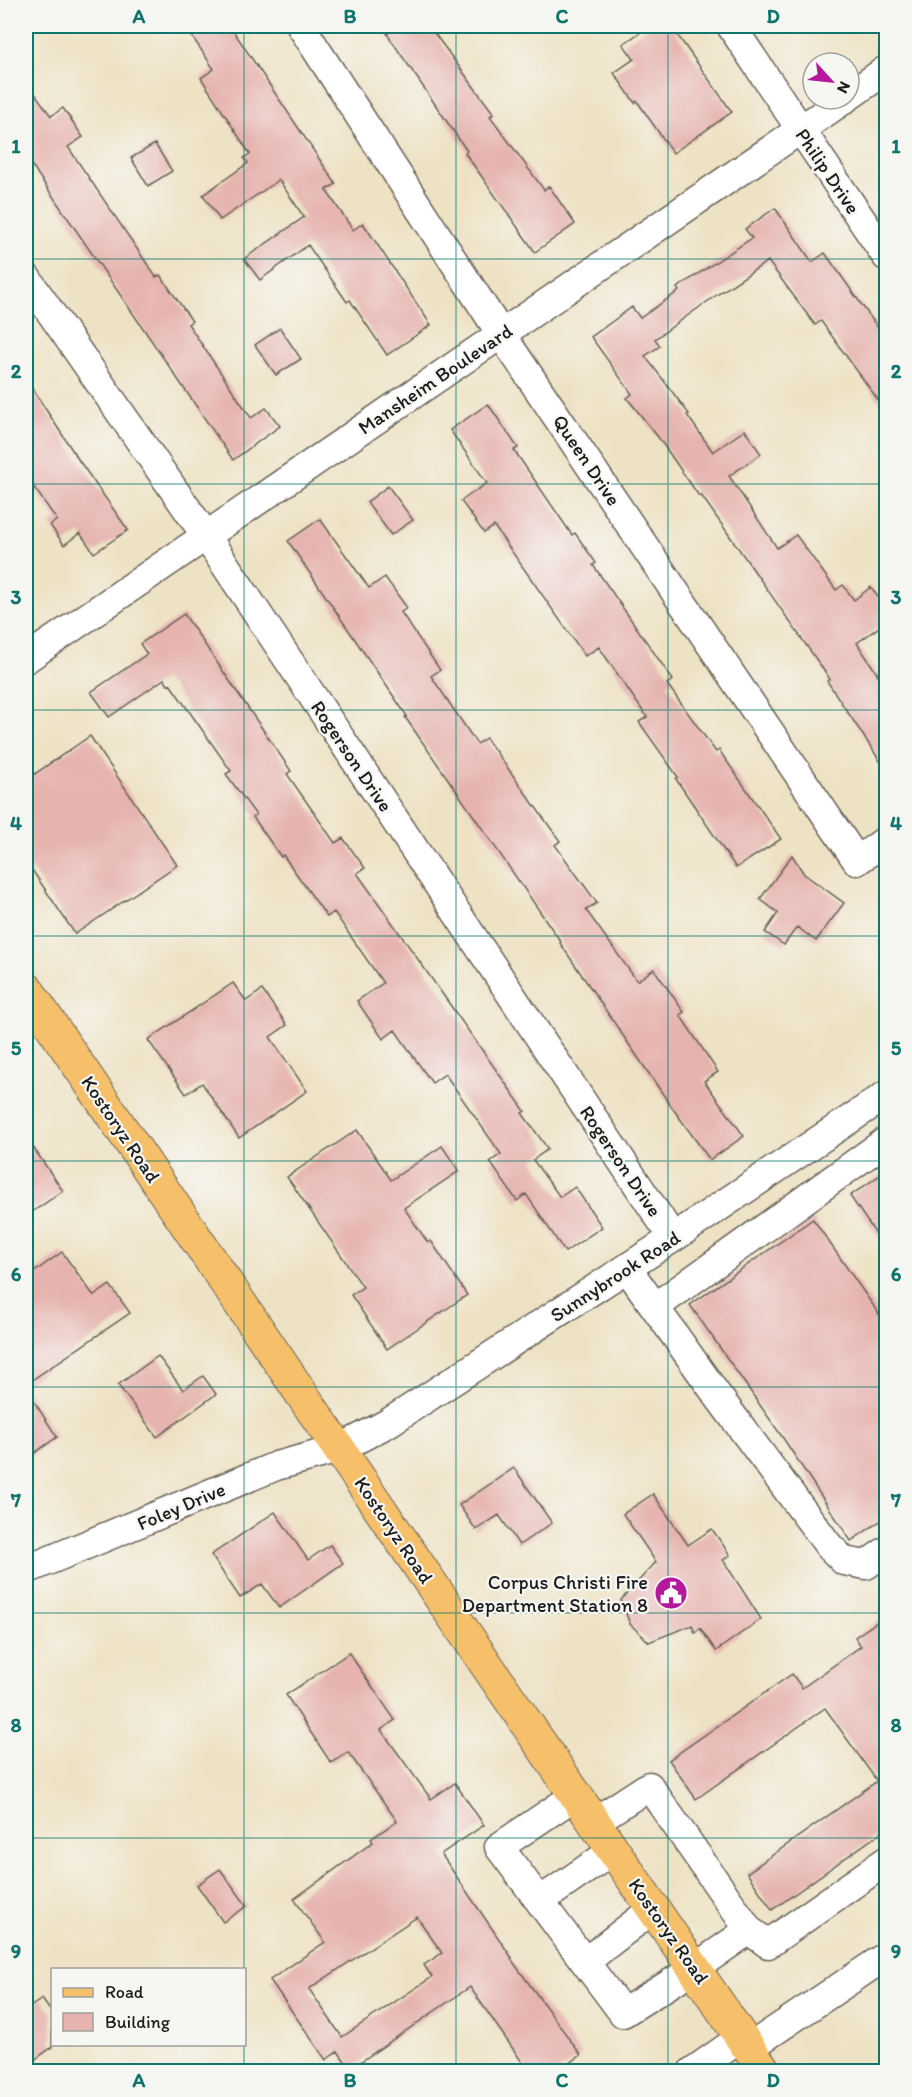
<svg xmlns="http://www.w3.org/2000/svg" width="912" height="2097" viewBox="0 0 912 2097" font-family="Itim,sans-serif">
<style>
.building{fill:#e6b3ae;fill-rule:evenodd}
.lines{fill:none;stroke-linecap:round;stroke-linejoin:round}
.minor-casing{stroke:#666157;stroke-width:31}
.major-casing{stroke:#666157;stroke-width:35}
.minor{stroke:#fff;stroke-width:28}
.major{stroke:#f6c06b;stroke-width:33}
.grid{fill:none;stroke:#0f766e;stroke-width:1.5;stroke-opacity:0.55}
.labels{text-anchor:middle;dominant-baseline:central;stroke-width:4.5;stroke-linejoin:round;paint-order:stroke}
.street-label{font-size:20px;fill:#1c1c1c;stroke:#f6f6f2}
.poi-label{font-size:20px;fill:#1c1c1c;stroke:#f6f6f2;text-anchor:end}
.neatline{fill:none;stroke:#0f766e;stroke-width:2}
.grid-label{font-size:20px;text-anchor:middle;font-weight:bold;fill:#0f766e}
</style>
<rect width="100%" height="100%" fill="#f6f6f2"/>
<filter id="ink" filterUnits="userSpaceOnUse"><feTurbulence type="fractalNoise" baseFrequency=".0167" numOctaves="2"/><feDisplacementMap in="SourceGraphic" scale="12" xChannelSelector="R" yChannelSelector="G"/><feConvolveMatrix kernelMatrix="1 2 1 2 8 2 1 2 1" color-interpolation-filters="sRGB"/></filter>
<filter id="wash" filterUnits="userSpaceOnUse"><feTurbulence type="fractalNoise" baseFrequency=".008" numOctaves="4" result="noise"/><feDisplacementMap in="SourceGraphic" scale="24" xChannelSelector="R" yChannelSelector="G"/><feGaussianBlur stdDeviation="1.35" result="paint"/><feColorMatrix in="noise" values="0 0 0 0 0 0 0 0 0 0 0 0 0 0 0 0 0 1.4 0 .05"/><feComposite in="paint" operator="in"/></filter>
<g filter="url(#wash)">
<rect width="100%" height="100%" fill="#eee2c4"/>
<g id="blocks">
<!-- building -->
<path class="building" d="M 185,26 L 230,26 L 336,184 L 326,190 L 353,230 L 363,223 L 431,325 L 387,355 L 350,300 L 347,302 L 308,245 L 260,280 L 244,259 L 304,217 L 279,180 L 220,220 L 203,195 L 248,163 L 244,158 L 250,154 L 201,78 L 214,69 Z
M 399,26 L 429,26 L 494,114 L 490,116 L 544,190 L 549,186 L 575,224 L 535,252 L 465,153 L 467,151 L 387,34 Z
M 650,26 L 671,26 L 732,112 L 673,153 L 637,101 L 635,103 L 614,73 L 634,59 L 623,44 Z
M 26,81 L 51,116 L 63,108 L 83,137 L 68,147 L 156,277 L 160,275 L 192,321 L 188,324 L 251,418 L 266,408 L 280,426 L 233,460 L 26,157 Z
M 155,144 L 172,171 L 148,186 L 131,158 Z
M 775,208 L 812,262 L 825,253 L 886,339 L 886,411 L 821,321 L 815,325 L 768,261 L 718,294 L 655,339 L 660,346 L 645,356 L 689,414 L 687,415 L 713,452 L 745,430 L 761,454 L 729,476 L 777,548 L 796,535 L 836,590 L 843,585 L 854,600 L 871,587 L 886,609 L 886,622 L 857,643 L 886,687 L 886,770 L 827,681 L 830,679 L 701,495 L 699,496 L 658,437 L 627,398 L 632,394 L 591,337 L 632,307 L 640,318 L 679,291 L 677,288 L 752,238 L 745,229 Z
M 280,328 L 301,359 L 276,375 L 255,345 Z
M 26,379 L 80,462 L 128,530 L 94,553 L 80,533 L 64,545 L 50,525 L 57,520 L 26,476 Z
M 488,404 L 518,448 L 514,450 L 572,535 L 575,533 L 596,563 L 593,565 L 673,680 L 667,684 L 716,752 L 719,750 L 781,839 L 736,868 L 676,779 L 678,777 L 639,722 L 647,717 L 599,647 L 585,656 L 494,526 L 484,533 L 461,501 L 487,483 L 450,430 Z
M 388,486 L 413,520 L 391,535 L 367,502 Z
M 320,519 L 369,588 L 385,577 L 407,608 L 401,612 L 440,670 L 431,676 L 477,744 L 486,738 L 560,841 L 555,845 L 597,903 L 586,910 L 637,981 L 654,969 L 684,1012 L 680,1015 L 718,1072 L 704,1081 L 744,1136 L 710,1160 L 671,1106 L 560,943 L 561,942 L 405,717 L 407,716 L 288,541 Z
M 184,614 L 291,771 L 287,774 L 335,843 L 343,838 L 365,868 L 357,873 L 525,1111 L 522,1113 L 548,1149 L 533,1160 L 560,1197 L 575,1187 L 602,1227 L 565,1252 L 526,1194 L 517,1201 L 490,1162 L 501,1154 L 445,1074 L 432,1083 L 395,1030 L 383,1039 L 357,1001 L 383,983 L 334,912 L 327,917 L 283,855 L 281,857 L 253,817 L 256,815 L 226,774 L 231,771 L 170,684 L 168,685 L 164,679 L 109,717 L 91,692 L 147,654 L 140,644 Z
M 90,736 L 177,865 L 75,934 L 26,861 L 26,780 Z
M 792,855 L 804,874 L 844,903 L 816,941 L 797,927 L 784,945 L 765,932 L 778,913 L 760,899 Z
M 233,983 L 246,1001 L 262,990 L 287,1025 L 270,1037 L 307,1091 L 239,1138 L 202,1083 L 186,1094 L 148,1040 Z
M 357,1130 L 391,1180 L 442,1146 L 459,1171 L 404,1208 L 428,1243 L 431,1241 L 467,1295 L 387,1349 L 351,1295 L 363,1287 L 287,1177 Z
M 26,1137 L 63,1191 L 26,1216 Z
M 886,1171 L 886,1249 L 850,1196 Z
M 813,1219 L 886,1324 L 886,1517 L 851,1541 L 783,1438 L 690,1305 Z
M 62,1252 L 94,1296 L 110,1285 L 130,1313 L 26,1384 L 26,1278 Z
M 158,1356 L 183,1390 L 203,1376 L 216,1394 L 157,1437 L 118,1385 Z
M 26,1389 L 57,1437 L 26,1459 Z
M 514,1468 L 552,1523 L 519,1545 L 499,1515 L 476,1530 L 459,1505 Z
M 653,1494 L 688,1545 L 712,1529 L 730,1555 L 723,1560 L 761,1619 L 716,1651 L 700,1628 L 695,1633 L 692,1625 L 649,1642 L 630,1624 L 621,1600 L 656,1562 L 623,1514 Z
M 275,1512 L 308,1560 L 330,1545 L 343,1563 L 279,1608 L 262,1584 L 240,1598 L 211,1555 Z
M 886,1616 L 886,1829 L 772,1910 L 747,1873 L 877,1781 L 825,1708 L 696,1799 L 669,1760 L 792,1674 L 802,1688 L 861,1646 L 855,1637 Z
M 349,1653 L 395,1720 L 381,1730 L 431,1799 L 455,1783 L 484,1825 L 441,1854 L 512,1958 L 511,1959 L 581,2055 L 558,2072 L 529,2072 L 470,1987 L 350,2069 L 338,2051 L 326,2060 L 270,1980 L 325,1942 L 294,1899 L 373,1842 L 371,1839 L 397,1821 L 348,1752 L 331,1763 L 286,1695 ZM 417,1917 L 442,1953 L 424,1965 L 432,1977 L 342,2037 L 309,1989 Z
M 220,1869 L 247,1906 L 223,1922 L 197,1885 Z
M 42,1999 L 52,2013 L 52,2047 L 26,2066 L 26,2010 Z"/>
</g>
</g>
<g filter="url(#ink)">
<use href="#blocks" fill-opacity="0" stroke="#666157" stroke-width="1.5"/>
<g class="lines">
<defs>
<path id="minor" d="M 301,26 L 501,334 L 857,861 L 886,840
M 731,26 L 886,256
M 849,96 L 886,70
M 26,277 L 206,536 L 673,1238
M 26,659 L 845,99
M 627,1268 L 717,1395 L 829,1546 L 844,1561 L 866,1565 L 886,1551
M 655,1307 L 886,1141
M 26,1570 L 276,1466 L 339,1449 L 388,1423 L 673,1238 L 886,1095
M 576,1795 L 499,1847 L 623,2013 L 695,1968 L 749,1930 L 649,1786 L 594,1822
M 540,1901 L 614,1850
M 749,1930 L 768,1944 L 886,1861
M 585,1962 L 654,1908
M 749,2048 L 886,1956
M 692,2072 L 742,2037"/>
<path id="major" d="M 26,988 L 339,1449 L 765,2072"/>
</defs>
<!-- minor casing -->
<use href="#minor" class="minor-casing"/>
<!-- major casing -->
<use href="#major" class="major-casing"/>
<!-- minor -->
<use href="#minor" class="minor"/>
<!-- major -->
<use href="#major" class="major"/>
</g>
</g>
<!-- grid -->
<path class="grid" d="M 244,26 L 244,1970M 456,26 L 456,2072M 668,26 L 668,2072M 26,259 L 886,259M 26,484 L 886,484M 26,710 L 886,710M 26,936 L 886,936M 26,1161 L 886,1161M 26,1387 L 886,1387M 26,1613 L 886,1613M 26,1838 L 886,1838M 244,1970 L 244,2044M 244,2044 L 244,2072"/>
<!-- icons -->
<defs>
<symbol id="civic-disc" viewBox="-11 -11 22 22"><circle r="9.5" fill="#b5179e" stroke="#f6f6f2"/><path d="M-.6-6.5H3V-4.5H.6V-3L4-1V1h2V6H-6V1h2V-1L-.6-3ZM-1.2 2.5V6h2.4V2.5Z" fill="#fff"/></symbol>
</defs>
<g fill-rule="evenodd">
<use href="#civic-disc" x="652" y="1574" width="38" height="38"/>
</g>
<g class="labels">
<!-- street labels -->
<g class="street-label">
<text transform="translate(828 171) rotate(56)">Philip Drive</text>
<text transform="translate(435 379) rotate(-34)">Mansheim Boulevard</text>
<text transform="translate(587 460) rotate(56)">Queen Drive</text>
<text transform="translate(352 756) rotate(56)">Rogerson Drive</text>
<text transform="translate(121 1129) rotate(56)">Kostoryz Road</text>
<text transform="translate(621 1161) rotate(56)">Rogerson Drive</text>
<text transform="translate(615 1276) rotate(-33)">Sunnybrook Road</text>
<text transform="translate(181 1506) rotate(-23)">Foley Drive</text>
<text transform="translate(394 1530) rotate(56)">Kostoryz Road</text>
<text transform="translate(669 1931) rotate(55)">Kostoryz Road</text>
</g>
<!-- poi labels -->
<g class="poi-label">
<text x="648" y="1582">Corpus Christi Fire<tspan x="648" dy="23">Department Station 8</tspan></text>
</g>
</g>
<!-- margin -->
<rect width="912" height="2097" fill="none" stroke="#f6f6f2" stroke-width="66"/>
<!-- legend -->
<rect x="51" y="1968" width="195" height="78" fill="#f6f6f2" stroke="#9f9f9c" stroke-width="1.5"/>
<rect x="63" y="1988" width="30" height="9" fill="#f6c06b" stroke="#9f9f9c" stroke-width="1.5"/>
<text x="105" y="1998" font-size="18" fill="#1c1c1c">Road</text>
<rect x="63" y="2013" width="30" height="18" fill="#e6b3ae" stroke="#9f9f9c" stroke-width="1.5"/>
<text x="105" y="2028" font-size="18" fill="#1c1c1c">Building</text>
<!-- north arrow -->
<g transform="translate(831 81) rotate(117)"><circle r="28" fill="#f6f6f2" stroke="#9f9f9c" stroke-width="1.5"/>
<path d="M0-4.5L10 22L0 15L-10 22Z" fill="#b5179e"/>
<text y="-9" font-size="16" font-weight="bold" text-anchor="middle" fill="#1c1c1c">N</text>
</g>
<rect x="33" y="33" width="846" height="2031" class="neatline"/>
<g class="grid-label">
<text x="139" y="23">A</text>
<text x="350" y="23">B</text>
<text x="562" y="23">C</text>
<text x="773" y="23">D</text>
<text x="16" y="153">1</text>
<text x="896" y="153">1</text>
<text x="16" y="378">2</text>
<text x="896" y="378">2</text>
<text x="16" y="604">3</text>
<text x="896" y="604">3</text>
<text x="16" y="830">4</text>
<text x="896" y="830">4</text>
<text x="16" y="1055">5</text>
<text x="896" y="1055">5</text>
<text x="16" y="1281">6</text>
<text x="896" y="1281">6</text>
<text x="16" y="1507">7</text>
<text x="896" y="1507">7</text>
<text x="16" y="1732">8</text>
<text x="896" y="1732">8</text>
<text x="16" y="1958">9</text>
<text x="896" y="1958">9</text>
<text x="139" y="2087">A</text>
<text x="350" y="2087">B</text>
<text x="562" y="2087">C</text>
<text x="773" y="2087">D</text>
</g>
</svg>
